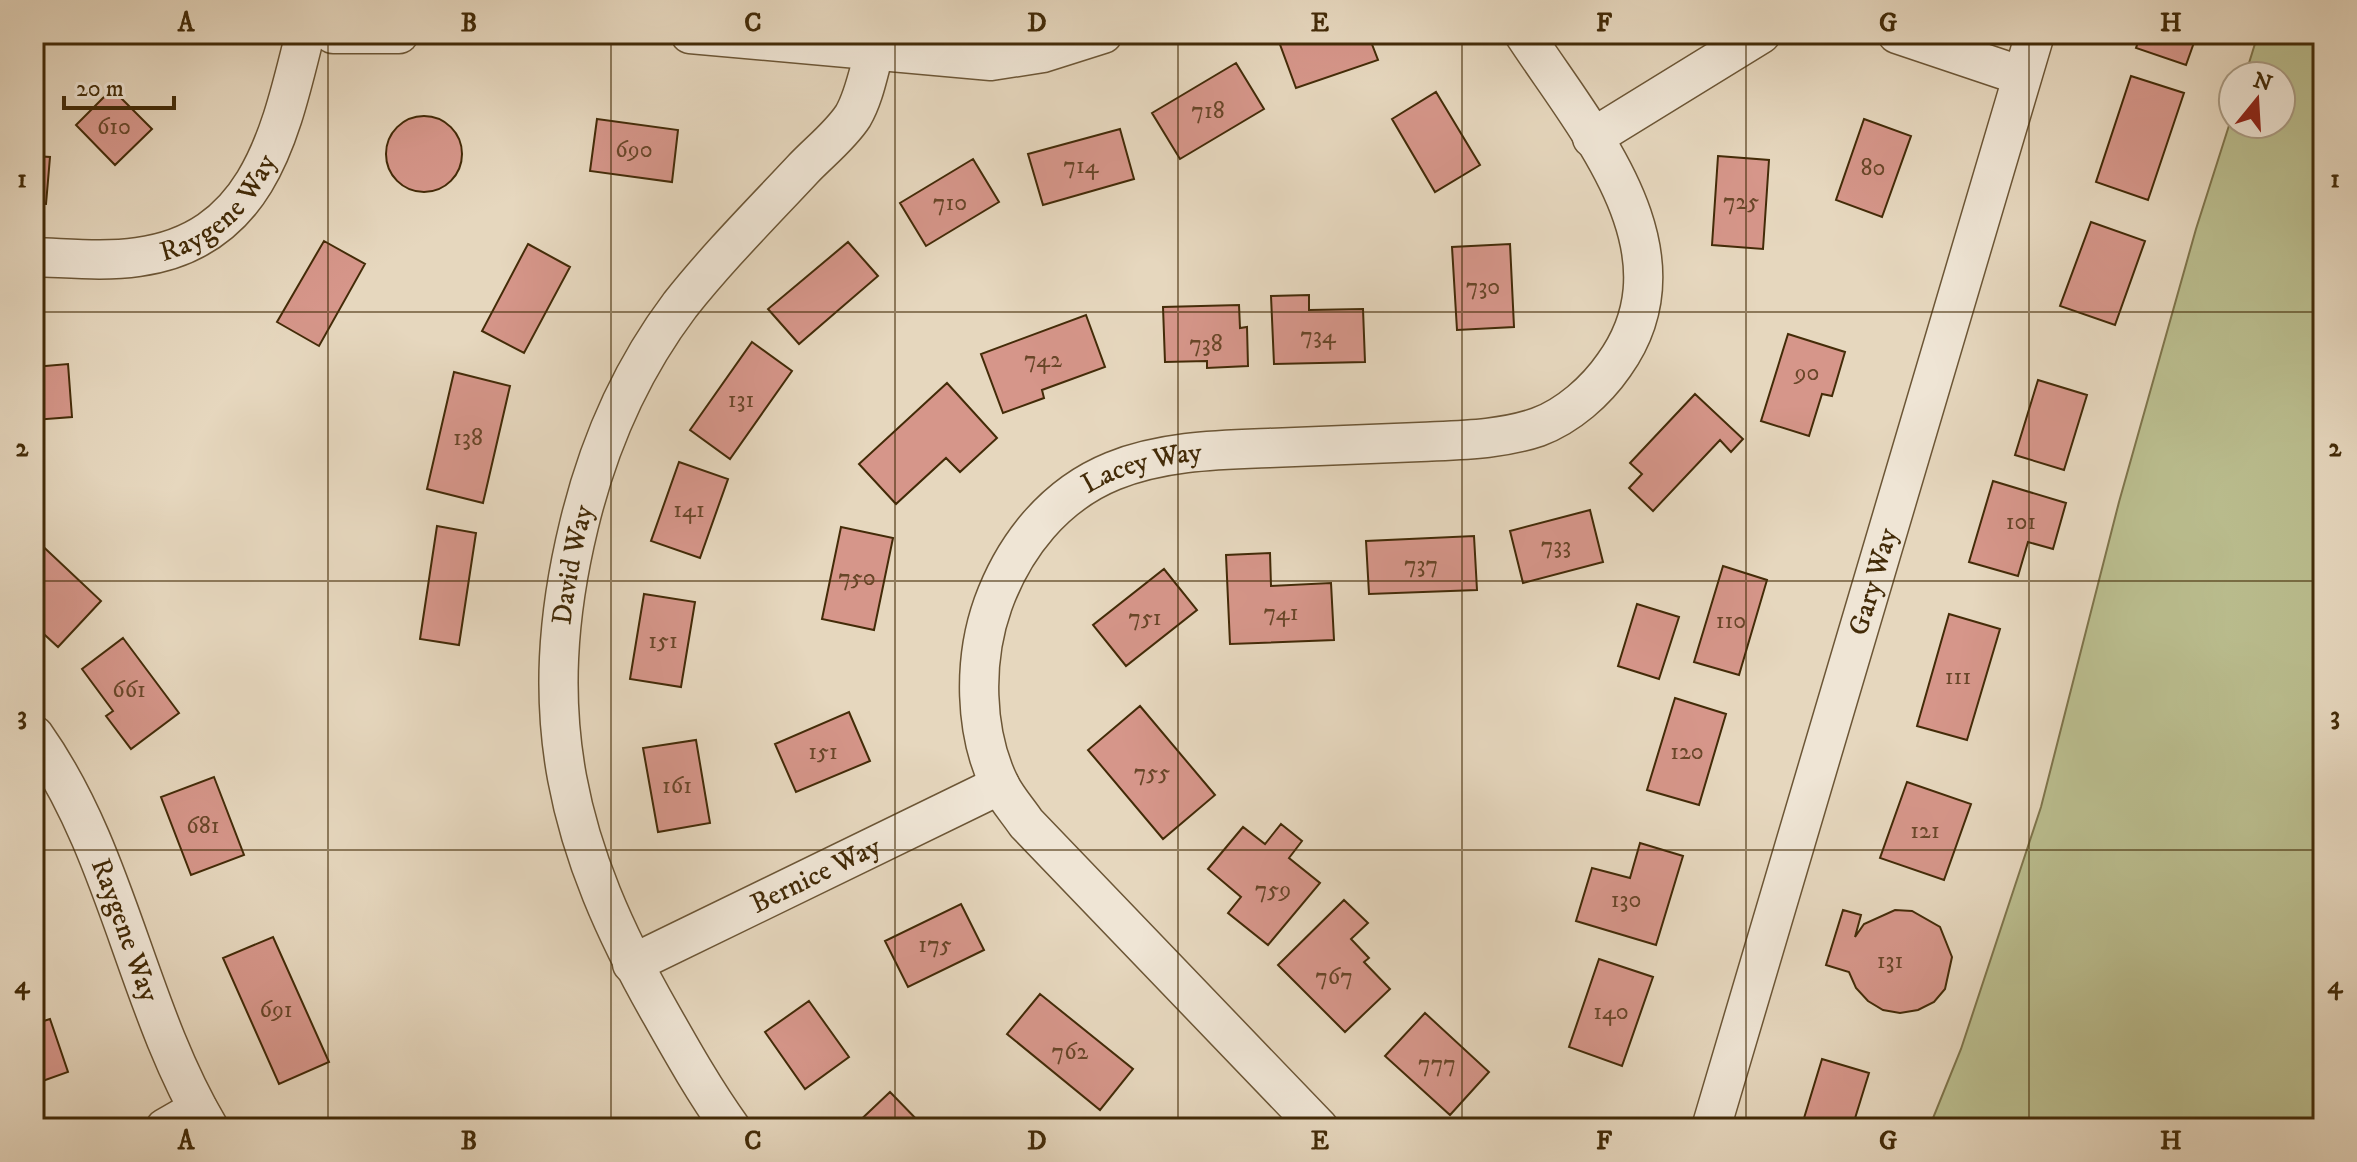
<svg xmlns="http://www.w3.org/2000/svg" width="2357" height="1162" viewBox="0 0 2357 1162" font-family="'IM FELL DW Pica',serif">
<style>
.grass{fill:#babd8e;stroke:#7e744b;stroke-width:2}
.building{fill:#d6968a;stroke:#432b08;stroke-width:2}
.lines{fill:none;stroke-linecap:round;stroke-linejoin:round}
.minor-casing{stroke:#6c5636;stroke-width:41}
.minor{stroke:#efe5d5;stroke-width:38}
.grid{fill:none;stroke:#432b08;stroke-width:2;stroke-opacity:0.55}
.labels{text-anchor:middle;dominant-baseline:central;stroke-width:6;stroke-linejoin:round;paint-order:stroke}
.number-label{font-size:24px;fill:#684628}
.street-label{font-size:28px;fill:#432b08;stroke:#efe5d5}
.neatline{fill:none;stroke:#432b08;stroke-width:3}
.grid-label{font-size:26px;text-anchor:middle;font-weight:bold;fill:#432b08}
</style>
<rect width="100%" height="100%" fill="#e6d7be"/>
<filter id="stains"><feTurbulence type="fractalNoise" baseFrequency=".0025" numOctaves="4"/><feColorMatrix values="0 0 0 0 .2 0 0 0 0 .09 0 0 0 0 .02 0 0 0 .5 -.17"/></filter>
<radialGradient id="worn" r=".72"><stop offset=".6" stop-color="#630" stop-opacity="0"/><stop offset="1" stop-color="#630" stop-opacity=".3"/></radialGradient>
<!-- grass -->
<path class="grass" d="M 2258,34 L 2323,34 L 2323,1128 L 1929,1128 L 1961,1049 L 2041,807 L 2119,502 L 2196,229 L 2233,113 L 2233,124 L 2281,124 L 2281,76 L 2245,76 Z"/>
<!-- building -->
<path class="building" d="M 1293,34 L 1368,34 L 1378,60 L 1296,88 L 1278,39 Z
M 2141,34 L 2197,34 L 2186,65 L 2136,48 Z
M 1236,63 L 1264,109 L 1180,159 L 1152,113 Z
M 2131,76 L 2184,93 L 2148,200 L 2096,182 Z
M 112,89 L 152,129 L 115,165 L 76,125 Z
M 1436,92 L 1480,165 L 1435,192 L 1392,119 Z
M386 154a38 38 0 1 1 76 0a38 38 0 1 1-76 0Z
M 597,119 L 678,130 L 672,182 L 590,171 Z
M 1864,119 L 1911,136 L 1882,217 L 1836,200 Z
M 1120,129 L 1134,179 L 1043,205 L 1028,154 Z
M 34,156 L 50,157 L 46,204 L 34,203 Z
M 1718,156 L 1769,160 L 1763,249 L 1712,245 Z
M 973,159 L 999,202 L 926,246 L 900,203 Z
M 2091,222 L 2145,241 L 2115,325 L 2060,306 Z
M 324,241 L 365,264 L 319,346 L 277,322 Z
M 848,242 L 878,276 L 799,344 L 768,309 Z
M 528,244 L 570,267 L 524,353 L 482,331 Z
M 1510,244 L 1514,327 L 1457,330 L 1452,247 Z
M 1309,295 L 1309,310 L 1363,309 L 1365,362 L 1274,364 L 1271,296 Z
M 1239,305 L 1240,328 L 1247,327 L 1248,366 L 1207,368 L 1207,361 L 1165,362 L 1163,307 Z
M 1086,315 L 1105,367 L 1042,390 L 1044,398 L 1003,413 L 981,354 Z
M 1788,334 L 1845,352 L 1832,396 L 1822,394 L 1809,436 L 1761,421 Z
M 752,342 L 792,371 L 730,459 L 690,430 Z
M 68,364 L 72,417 L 34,420 L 34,367 Z
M 454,372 L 510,386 L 483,503 L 427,489 Z
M 2038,380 L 2087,395 L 2064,470 L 2015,455 Z
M 947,383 L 997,438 L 960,472 L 946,458 L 896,504 L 859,464 Z
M 1695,394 L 1743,439 L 1731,452 L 1720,440 L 1653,511 L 1629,488 L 1642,474 L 1630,463 Z
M 679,462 L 728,479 L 700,558 L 651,541 Z
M 1993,481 L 2066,503 L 2053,549 L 2028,542 L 2018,576 L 1969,562 Z
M 1590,510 L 1603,562 L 1523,583 L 1510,531 Z
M 437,526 L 476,533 L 459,645 L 420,639 Z
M 841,527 L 893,538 L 874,630 L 822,619 Z
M 1474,536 L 1477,590 L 1369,594 L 1366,541 Z
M 34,538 L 101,601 L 58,647 L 34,625 Z
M 1270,553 L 1271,586 L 1331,583 L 1334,640 L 1230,644 L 1226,555 Z
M 1723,566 L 1767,580 L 1739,675 L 1694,662 Z
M 1164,569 L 1197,610 L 1126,666 L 1093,625 Z
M 644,594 L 695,602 L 681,687 L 630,679 Z
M 1637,604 L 1679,617 L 1659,679 L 1618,666 Z
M 1949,614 L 2000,629 L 1967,740 L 1917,726 Z
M 123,638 L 179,713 L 131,749 L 106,716 L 113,711 L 82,669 Z
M 1675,698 L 1726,714 L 1699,805 L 1647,790 Z
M 1140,706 L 1215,795 L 1163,839 L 1088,750 Z
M 849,712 L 870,761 L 796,792 L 775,744 Z
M 696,740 L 710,823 L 658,832 L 643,748 Z
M 214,777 L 244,855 L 191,875 L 161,797 Z
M 1907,782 L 1971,804 L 1944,880 L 1880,858 Z
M 1281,824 L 1302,841 L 1289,858 L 1320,883 L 1268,945 L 1228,913 L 1241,897 L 1208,869 L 1243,827 L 1265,844 Z
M 1640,843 L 1683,856 L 1656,945 L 1576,921 L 1592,868 L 1630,878 Z
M 1344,900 L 1368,923 L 1351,939 L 1369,958 L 1364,962 L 1390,989 L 1345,1032 L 1278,965 Z
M 961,904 L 984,950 L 908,987 L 885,941 Z
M 1843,910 L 1861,915 L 1855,937 L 1864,924 L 1895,910 L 1912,911 L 1940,927 L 1952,957 L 1945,989 L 1934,1002 L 1918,1010 L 1900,1013 L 1883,1010 L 1868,1001 L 1856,988 L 1849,972 L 1826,965 Z
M 273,937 L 329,1062 L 279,1084 L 223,958 Z
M 1599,959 L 1653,977 L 1622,1066 L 1569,1047 Z
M 1040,994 L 1133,1069 L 1100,1110 L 1007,1034 Z
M 809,1001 L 849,1057 L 805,1089 L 765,1032 Z
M 1425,1013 L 1489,1072 L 1450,1115 L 1385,1056 Z
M 50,1019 L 68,1072 L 34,1084 L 34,1024 Z
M 1822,1059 L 1869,1073 L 1852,1128 L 1801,1128 Z
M 890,1092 L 925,1128 L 852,1128 Z"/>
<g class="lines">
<defs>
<g id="minor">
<path d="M 333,34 L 399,34"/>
<path d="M 690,34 L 991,61 L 1043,53 L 1103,34"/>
<path d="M 1897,34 L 2022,76"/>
<path d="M 1592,138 L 1761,34"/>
<path id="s1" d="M 34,257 C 68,258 104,262 138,257 C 259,240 280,134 305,34"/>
<path id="s2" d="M 34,735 C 118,853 136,1005 209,1128"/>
<path id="s3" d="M 632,964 L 1000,785"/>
<path d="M 165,1128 L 198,1109"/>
<path id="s4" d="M 731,1128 C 705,1092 683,1053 661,1014 C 566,848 533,714 579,525 C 598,446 631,370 680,305 C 718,257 761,214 803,169 C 819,152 840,136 853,116 C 864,97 868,74 874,53"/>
<path id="s5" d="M 1319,1128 L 1026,823 C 1018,811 1007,799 1000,785 C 974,732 973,660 993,604 C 1014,546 1054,495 1113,471 C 1163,451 1216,450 1269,448 C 1319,446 1370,444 1420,442 C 1460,440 1500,440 1538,427 C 1568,416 1596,391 1614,365 C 1696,251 1586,129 1524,34"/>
<path id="s6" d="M 1711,1128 L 2035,34"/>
</g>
</defs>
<!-- minor casing -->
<use href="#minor" class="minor-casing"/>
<!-- minor -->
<use href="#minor" class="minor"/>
</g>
<!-- grid -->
<path class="grid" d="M 328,34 L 328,1128M 611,34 L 611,1128M 895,34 L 895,1128M 1178,34 L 1178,1128M 1462,34 L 1462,1128M 1746,34 L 1746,1128M 2029,34 L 2029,1128M 34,312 L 2323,312M 34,581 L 2323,581M 34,850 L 2323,850"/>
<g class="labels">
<!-- number labels -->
<g class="number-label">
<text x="1208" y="111">718</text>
<text x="114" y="127">610</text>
<text x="634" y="150">690</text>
<text x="1081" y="166">714</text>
<text x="1873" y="168">80</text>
<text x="1741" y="202">725</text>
<text x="950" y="203">710</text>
<text x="1483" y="287">730</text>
<text x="1318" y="336">734</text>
<text x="1206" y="344">738</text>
<text x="1043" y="360">742</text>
<text x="1807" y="373">90</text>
<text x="741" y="400">131</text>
<text x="468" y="438">138</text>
<text x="689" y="510">141</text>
<text x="2021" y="522">101</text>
<text x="1556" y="546">733</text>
<text x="1421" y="565">737</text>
<text x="857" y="578">750</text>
<text x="1281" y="613">741</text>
<text x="1145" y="618">751</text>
<text x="1731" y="621">110</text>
<text x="663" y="641">151</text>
<text x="1958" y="677">111</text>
<text x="129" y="690">661</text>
<text x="823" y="752">151</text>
<text x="1687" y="752">120</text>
<text x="1152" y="773">755</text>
<text x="677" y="786">161</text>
<text x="203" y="826">681</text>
<text x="1925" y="831">121</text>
<text x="1273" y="890">759</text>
<text x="1626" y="900">130</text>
<text x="935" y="945">175</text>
<text x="1890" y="961">131</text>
<text x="1334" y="977">767</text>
<text x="276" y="1010">691</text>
<text x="1611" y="1012">140</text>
<text x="1070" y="1052">762</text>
<text x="1437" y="1064">777</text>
</g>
<!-- street labels -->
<g class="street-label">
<text stroke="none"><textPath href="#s1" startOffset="202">Raygene Way</textPath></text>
<text stroke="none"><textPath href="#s5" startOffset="868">Lacey Way</textPath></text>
<text stroke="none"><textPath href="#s4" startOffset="604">David Way</textPath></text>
<text stroke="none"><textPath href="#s6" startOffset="570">Gary Way</textPath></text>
<text stroke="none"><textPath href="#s3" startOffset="204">Bernice Way</textPath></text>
<text stroke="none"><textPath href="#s2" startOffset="216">Raygene Way</textPath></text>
</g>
</g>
<!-- margin -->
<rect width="2357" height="1162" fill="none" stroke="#e6d7be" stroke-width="88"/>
<!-- north arrow -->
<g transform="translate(2257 100) rotate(18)"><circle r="38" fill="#efe5d5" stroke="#aa9b83" stroke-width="2"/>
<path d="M0-6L14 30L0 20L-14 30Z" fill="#8f2418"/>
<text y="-12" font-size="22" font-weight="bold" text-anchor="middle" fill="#432b08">N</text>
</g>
<!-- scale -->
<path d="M64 96v12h110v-12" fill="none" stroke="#432b08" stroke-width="4"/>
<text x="76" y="96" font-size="24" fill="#432b08" stroke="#efe5d5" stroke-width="6" paint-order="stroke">20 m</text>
<rect x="44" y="44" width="2269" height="1074" class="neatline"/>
<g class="grid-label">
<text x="186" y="31">A</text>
<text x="469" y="31">B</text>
<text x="753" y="31">C</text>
<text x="1037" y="31">D</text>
<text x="1320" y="31">E</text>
<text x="1604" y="31">F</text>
<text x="1888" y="31">G</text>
<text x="2171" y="31">H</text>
<text x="22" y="187">1</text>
<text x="2335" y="187">1</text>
<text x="22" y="456">2</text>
<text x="2335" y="456">2</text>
<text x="22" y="724">3</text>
<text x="2335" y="724">3</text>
<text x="22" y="993">4</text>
<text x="2335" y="993">4</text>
<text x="186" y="1149">A</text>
<text x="469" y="1149">B</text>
<text x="753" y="1149">C</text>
<text x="1037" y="1149">D</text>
<text x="1320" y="1149">E</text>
<text x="1604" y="1149">F</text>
<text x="1888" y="1149">G</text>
<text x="2171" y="1149">H</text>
</g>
<rect width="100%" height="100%" filter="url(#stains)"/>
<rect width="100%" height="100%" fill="url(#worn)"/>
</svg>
